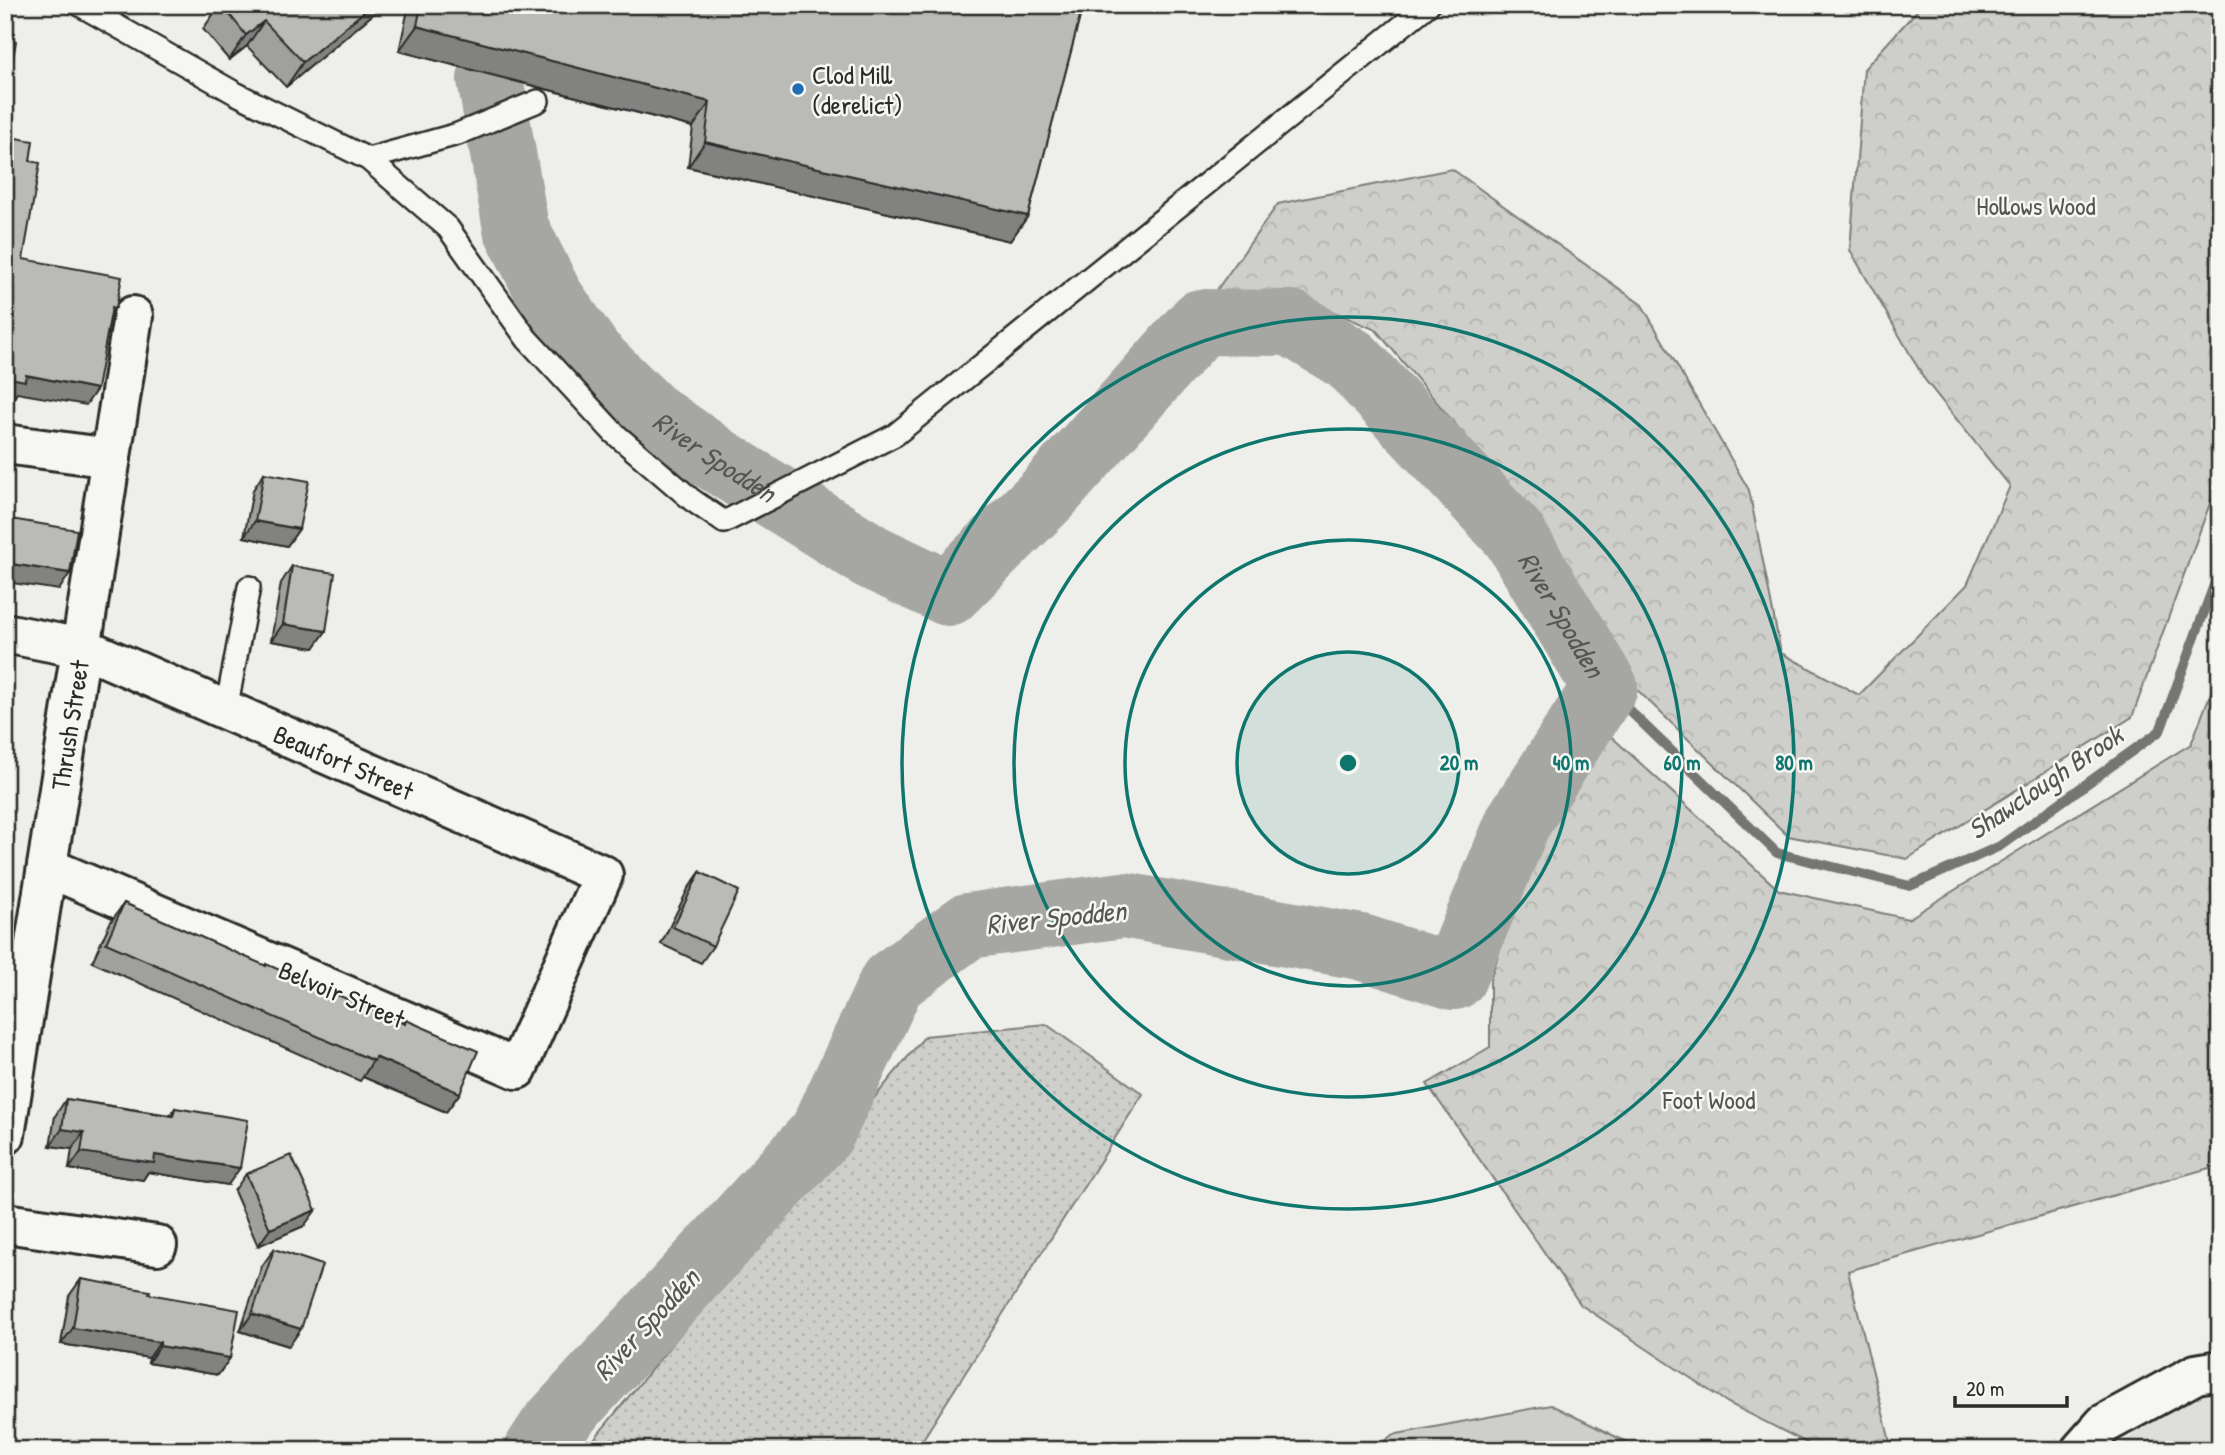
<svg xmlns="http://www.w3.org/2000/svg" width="2225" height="1455" viewBox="0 0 2225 1455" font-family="'Patrick Hand',sans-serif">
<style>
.built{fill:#dededb}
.grass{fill:url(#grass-dots);stroke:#7c7c7a;stroke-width:2}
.forest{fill:url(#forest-crowns);stroke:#7c7c7a;stroke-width:2}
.park{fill:#cececa;stroke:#7c7c7a;stroke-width:2}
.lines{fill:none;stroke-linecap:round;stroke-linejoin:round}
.stream{stroke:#757573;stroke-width:10}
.river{stroke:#a6a6a3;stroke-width:66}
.lane-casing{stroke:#2b2b2b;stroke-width:26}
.street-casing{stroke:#2b2b2b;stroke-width:44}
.lane{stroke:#f6f6f2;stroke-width:21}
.street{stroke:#f6f6f2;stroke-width:38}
.wall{fill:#a0a09d;stroke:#2b2b2b;stroke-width:2}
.shaded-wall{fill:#828280;stroke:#2b2b2b;stroke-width:2}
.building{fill:#babab7;stroke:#2b2b2b;stroke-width:2}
.ring{fill:none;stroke:#0f766e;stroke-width:3.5}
.poi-dot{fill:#1f6fb2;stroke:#f6f6f2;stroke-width:2.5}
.labels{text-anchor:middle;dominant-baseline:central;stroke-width:5;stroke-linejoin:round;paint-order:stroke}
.poi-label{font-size:26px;fill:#2b2b2b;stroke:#f6f6f2;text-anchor:start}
.park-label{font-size:26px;fill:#545453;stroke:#f6f6f2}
.street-label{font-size:26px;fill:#2b2b2b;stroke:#f6f6f2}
.water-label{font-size:28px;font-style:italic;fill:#565655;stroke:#f6f6f2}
.centre{fill:#0f766e;stroke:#f6f6f2;stroke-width:3.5}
.ring-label{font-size:21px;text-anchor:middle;font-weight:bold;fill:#0f766e;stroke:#f6f6f2;stroke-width:5;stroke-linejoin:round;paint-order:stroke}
</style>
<defs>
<pattern id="grass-dots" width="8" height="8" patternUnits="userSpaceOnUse" patternTransform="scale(1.75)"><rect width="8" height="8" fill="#cececa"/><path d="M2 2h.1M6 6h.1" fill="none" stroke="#b1b1ae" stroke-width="1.8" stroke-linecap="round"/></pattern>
<pattern id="forest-crowns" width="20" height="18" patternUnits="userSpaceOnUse" patternTransform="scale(1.75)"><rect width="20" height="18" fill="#cececa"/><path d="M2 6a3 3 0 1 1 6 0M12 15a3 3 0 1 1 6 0" fill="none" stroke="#b1b1ae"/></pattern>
</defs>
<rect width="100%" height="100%" fill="#eeeeea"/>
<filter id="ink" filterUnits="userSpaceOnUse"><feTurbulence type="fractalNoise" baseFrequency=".0143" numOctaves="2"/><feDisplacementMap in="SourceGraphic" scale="14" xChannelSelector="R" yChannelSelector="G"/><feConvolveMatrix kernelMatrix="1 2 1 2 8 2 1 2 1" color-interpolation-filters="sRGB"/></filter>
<g filter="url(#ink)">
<!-- built -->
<path class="built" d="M 2220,1374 L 2220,1450 L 2117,1450 L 2190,1377 Z"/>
<!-- grass -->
<path class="grass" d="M 1046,1024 L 1143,1094 L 916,1450 L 585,1450 L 925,1036 Z"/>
<!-- forest -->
<path class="forest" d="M 1922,5 L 2220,5 L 2220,476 L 2132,717 L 1907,859 L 1788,836 L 1628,681 L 1546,532 L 1376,330 L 1302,298 L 1211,298 L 1278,204 L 1452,169 L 1642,305 L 1749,490 L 1781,653 L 1859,695 L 1967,585 L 2010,486 L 1925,380 L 1850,250 L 1864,69 Z
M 2220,669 L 2220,1165 L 1848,1271 L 1892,1450 L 1824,1450 L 1809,1444 L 1728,1403 L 1581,1305 L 1427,1084 L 1490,1047 L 1490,980 L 1525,872 L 1603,729 L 1779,890 L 1908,919 L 2191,744 Z"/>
<!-- park -->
<path class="park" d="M 1551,1405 L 1643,1450 L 1374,1450 L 1392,1435 Z"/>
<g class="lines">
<!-- stream -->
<path class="stream" d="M 1605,687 L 1777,853 L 1910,886 L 2000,846 L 2160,731 L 2220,569"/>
<!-- river -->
<path class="river" id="s1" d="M 490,79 L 516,228 L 550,296 L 591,355 L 650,413 L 714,458 L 872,557 L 948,593 L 1049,493 L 1201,322 L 1291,323 L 1351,360 L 1514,535 L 1605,687 L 1518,822 L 1454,977 L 1361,947 L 1123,905 L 968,926 L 892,982 L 822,1133 L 552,1427 L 537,1450"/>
<defs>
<path id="lane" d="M 80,5 L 235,93 L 368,159 L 448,228 L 527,339 L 614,433 L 692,500 L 724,522 L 895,435 L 1428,5
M 368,159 L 458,134 L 538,101
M 226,710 L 249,587"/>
<g id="street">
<path d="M 5,444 L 111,458"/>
<path id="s2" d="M 5,633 L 81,648 L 93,652 L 603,875 L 517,1069 L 47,867"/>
<path id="s3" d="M 5,1135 L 133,316"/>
<path d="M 5,1223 L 157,1245"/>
<path d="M 2081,1450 L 2104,1424 L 2196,1374 L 2220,1370"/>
</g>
</defs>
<!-- lane casing -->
<use href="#lane" class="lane-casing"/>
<!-- street casing -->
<use href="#street" class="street-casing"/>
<!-- lane -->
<use href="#lane" class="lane"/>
<!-- street -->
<use href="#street" class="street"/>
</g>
<!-- wall -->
<path class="wall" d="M 214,5 L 384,5 L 286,87 L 247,46 L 229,60 L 203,29 L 217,9 Z
M 409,5 L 1083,5 L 1028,216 L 1010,241 L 688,167 L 693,127 L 399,51 Z
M 264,473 L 299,529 L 287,546 L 244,537 L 253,490 Z
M 292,566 L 326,631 L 314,648 L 271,641 L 281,583 Z
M 700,872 L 713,946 L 701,963 L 661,944 L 688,889 Z
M 124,903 L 265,966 L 404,1023 L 406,1020 L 460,1093 L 446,1112 L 363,1077 L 360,1081 L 92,962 L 110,923 Z
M 66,1099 L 170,1115 L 175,1108 L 228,1185 L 148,1172 L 143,1180 L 69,1169 L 72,1149 L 50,1146 L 55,1116 Z
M 246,1174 L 304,1226 L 258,1246 L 234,1191 Z
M 274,1249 L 289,1346 L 240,1331 L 262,1266 Z
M 81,1279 L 149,1294 L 230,1358 L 218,1375 L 148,1363 L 149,1358 L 61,1344 L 69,1296 Z"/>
<!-- shaded-wall -->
<path class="shaded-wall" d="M 372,5 L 384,5 L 286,87 L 303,62 Z
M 264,21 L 247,46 L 229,60 L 246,35 Z
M 417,26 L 710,102 L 693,127 L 399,51 Z
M 705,142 L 1028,216 L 1010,241 L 688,167 Z
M 26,375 L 97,389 L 86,405 L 17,393 L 14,398 L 5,396 L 5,377 Z
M 255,521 L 299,529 L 287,546 L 244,537 Z
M 5,563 L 70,573 L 59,590 L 5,582 Z
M 283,624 L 326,631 L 314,648 L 271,641 Z
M 375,1057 L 460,1093 L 446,1112 L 363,1077 Z
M 62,1129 L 84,1132 L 72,1149 L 50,1146 Z
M 81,1152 L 155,1155 L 240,1168 L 228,1185 L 148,1172 L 143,1180 L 69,1169 Z
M 316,1210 L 304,1226 L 258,1246 L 270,1229 Z
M 252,1314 L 301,1329 L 289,1346 L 240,1331 Z
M 73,1328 L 160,1342 L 149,1358 L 61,1344 Z
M 160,1346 L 230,1358 L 218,1375 L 148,1363 Z"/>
<!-- building -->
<path class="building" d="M 222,5 L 372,5 L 303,62 L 264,21 L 246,35 Z
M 421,5 L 1083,5 L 1028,216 L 705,142 L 710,102 L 417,26 Z
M 5,39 L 16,41 L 8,87 L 5,86 Z
M 5,136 L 33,141 L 30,161 L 40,163 L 23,259 L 122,277 L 116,308 L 112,307 L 97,389 L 26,375 L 25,381 L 5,377 Z
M 264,473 L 309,481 L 299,529 L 255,521 Z
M 5,518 L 77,530 L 70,573 L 5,563 Z
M 292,566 L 335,573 L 326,631 L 283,624 Z
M 700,872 L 739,891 L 713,946 L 673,927 Z
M 124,903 L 266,966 L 266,964 L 405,1024 L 406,1020 L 478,1051 L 460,1093 L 375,1057 L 374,1061 L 106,943 Z
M 66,1099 L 173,1116 L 175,1108 L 248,1120 L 240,1168 L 155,1155 L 154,1163 L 81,1152 L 84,1132 L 62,1129 Z
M 291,1155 L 316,1210 L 270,1229 L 246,1174 Z
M 274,1249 L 322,1265 L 301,1329 L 252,1314 Z
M 81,1279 L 150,1291 L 149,1294 L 239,1310 L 230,1358 L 160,1346 L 160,1342 L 73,1328 Z"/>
</g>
<!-- distance rings -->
<circle cx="1348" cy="763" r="111" fill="#0f766e" fill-opacity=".12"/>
<g class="ring">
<circle cx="1348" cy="763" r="111"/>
<circle cx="1348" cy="763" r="223"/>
<circle cx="1348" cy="763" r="334"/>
<circle cx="1348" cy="763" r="446"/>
</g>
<!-- markers -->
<circle class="poi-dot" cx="798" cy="89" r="7"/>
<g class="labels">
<!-- poi labels -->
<g class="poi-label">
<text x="812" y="74">Clod Mill<tspan x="812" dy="30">(derelict)</tspan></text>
</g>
<!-- park labels -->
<g class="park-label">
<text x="2036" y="205">Hollows Wood</text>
<text x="1709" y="1099">Foot Wood</text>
</g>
<!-- street labels -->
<g class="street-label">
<text stroke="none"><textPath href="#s3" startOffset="415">Thrush Street</textPath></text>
<text stroke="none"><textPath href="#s2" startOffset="364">Beaufort Street</textPath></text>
<text transform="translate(342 994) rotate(23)">Belvoir Street</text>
</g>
<!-- water labels -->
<g class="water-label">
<text stroke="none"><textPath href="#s1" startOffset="460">River Spodden</textPath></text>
<text stroke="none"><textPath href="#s1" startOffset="1594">River Spodden</textPath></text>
<text transform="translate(2045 782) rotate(-34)">Shawclough Brook</text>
<text transform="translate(1056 917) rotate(-6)">River Spodden</text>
<text transform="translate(646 1324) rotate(-47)">River Spodden</text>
</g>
</g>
<circle cx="1348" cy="763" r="10" class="centre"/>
<g class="ring-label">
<text x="1459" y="770">20 m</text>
<text x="1571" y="770">40 m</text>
<text x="1682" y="770">60 m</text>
<text x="1794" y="770">80 m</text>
</g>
<!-- margin -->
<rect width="2225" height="1455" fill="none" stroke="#f6f6f2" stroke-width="28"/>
<rect x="14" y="14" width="2197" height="1427" fill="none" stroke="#2b2b2b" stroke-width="2.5" filter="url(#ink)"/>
<!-- scale -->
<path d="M1955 1396v10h112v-10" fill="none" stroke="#2b2b2b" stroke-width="3.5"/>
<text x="1966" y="1396" font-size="21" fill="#2b2b2b" stroke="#f6f6f2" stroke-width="5" paint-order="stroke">20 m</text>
</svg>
